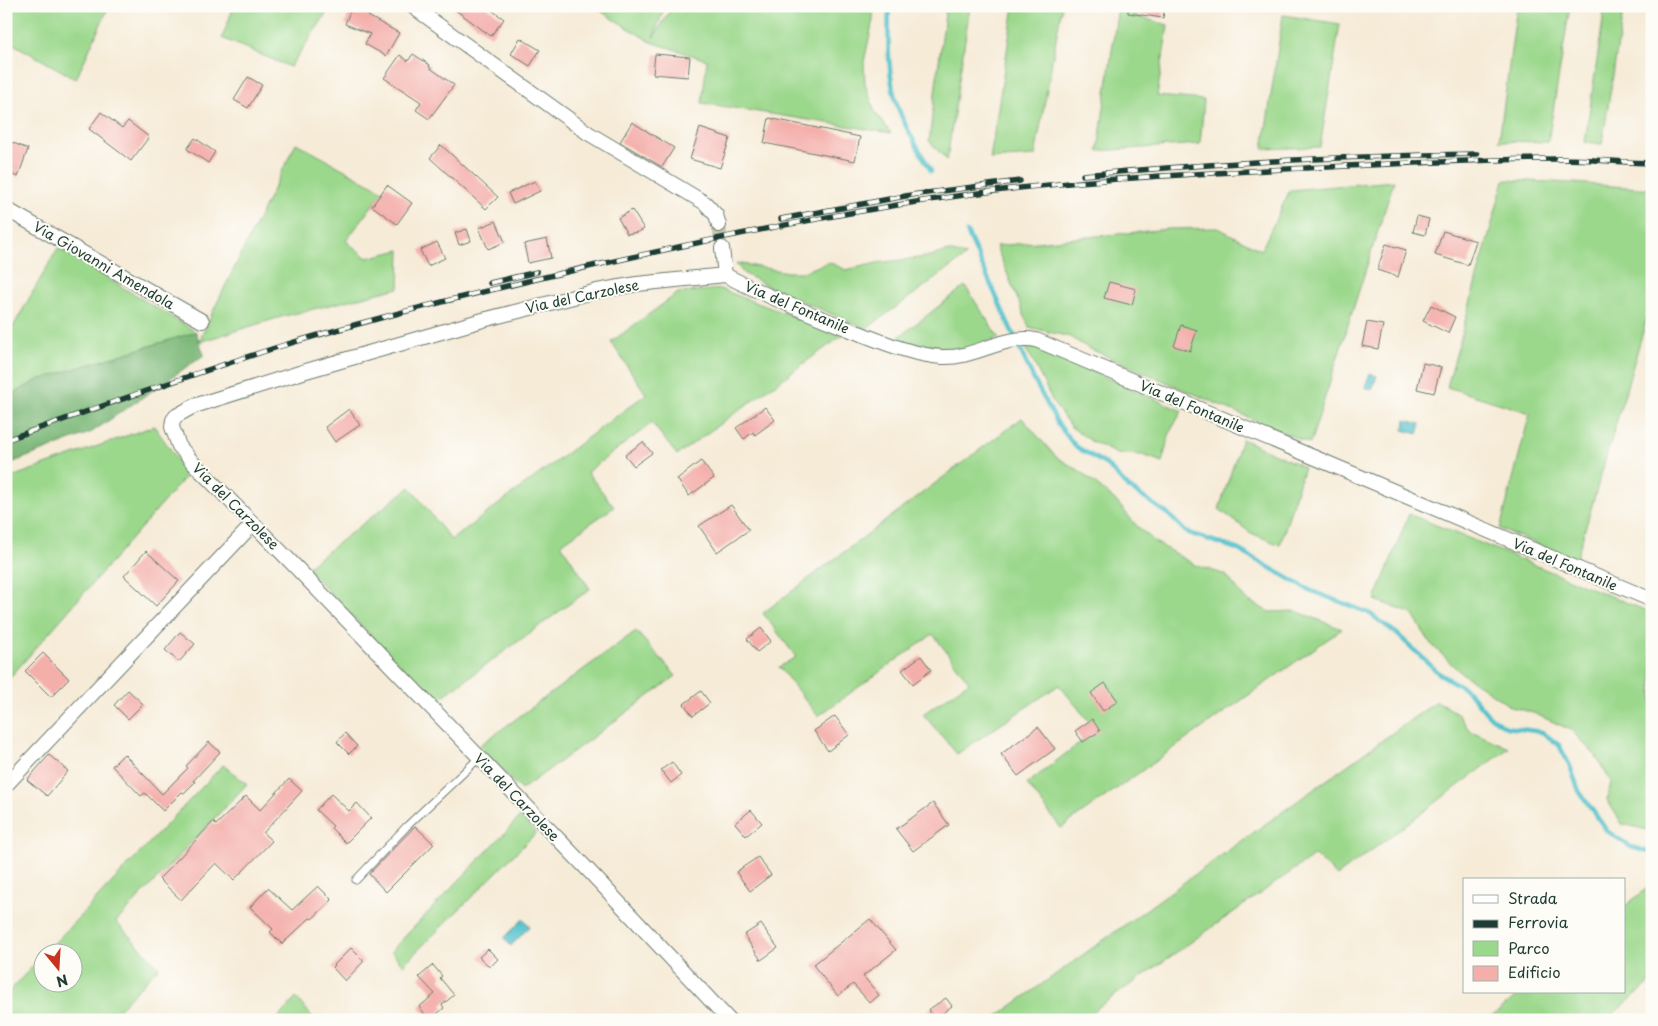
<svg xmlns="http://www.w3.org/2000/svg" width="1658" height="1026" viewBox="0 0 1658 1026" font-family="'Playpen Sans',sans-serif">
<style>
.green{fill:#9bd88c;stroke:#5d8a60}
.forest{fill:#7cb878;stroke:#4e7a56}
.water{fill:#55c2cd;stroke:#3a8080}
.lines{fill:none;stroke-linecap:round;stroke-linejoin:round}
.stream{stroke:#55c2cd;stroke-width:4.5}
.building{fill:#f4afab}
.minor-tunnel{stroke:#cbc8b6;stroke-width:14;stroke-dasharray:14 7;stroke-linecap:butt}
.service-casing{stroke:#6a7a6d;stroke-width:9}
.minor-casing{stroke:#6a7a6d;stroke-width:16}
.service{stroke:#fff;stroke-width:7}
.minor{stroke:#fff;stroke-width:14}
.rail-casing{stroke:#1f3d34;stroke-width:5.5}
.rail{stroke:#fdfcf7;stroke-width:4;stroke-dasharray:11;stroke-linecap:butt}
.labels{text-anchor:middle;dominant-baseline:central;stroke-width:4;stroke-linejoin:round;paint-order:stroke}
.street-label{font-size:14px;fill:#1f3d34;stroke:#fdfcf7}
</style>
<rect width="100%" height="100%" fill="#fdfcf7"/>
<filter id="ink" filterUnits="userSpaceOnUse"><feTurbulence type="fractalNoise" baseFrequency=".02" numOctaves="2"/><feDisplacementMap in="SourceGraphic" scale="10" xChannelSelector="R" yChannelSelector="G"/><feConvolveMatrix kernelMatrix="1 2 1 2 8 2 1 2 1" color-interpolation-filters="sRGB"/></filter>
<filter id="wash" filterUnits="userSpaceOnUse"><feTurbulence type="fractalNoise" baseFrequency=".0096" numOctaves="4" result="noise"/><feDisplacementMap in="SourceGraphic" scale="20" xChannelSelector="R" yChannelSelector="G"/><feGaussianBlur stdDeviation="1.12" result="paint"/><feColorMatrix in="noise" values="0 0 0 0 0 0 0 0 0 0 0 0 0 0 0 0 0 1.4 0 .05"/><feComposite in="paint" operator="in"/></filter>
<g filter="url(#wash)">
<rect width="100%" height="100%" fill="#f6ebd7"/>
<!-- green -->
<path class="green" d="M 6,6 L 109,6 L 76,79 L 6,40 Z
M 234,6 L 330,6 L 331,7 L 290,67 L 222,38 Z
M 605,6 L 665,6 L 653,38 L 673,6 L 873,6 L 873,20 L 864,62 L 865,84 L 875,112 L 891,133 L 702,103 L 707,60 L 651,42 L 602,12 Z
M 946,6 L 970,6 L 947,160 L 929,141 Z
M 1014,6 L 1062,6 L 1035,156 L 990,159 Z
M 1118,6 L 1139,6 L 1136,16 L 1168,25 L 1157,96 L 1204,100 L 1200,144 L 1098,151 Z
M 1517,6 L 1570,6 L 1548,142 L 1499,141 Z
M 1605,6 L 1624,6 L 1602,144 L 1585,142 Z
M 1283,15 L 1340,24 L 1320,147 L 1263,149 Z
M 296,143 L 383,191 L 346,241 L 367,258 L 400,250 L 399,288 L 281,317 L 199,342 L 214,309 Z
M 1504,180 L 1573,183 L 1652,189 L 1652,301 L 1576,560 L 1500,529 L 1530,413 L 1447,387 Z
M 1394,181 L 1310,444 L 1090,349 L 1070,337 L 1029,327 L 996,246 L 1168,229 L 1218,228 L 1261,250 L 1290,190 Z
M 58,248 L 196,332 L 38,380 L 6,398 L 6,339 Z
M 949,251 L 966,256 L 866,329 L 770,287 L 743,273 L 736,263 L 787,272 L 803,272 L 829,262 L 846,270 L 877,263 L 926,257 Z
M 965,286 L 999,338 L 964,350 L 934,350 L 895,340 Z
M 720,289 L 843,335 L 677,455 L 652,423 L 587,472 L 614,507 L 561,544 L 590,589 L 435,702 L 306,568 L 410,487 L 451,540 L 646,394 L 611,342 L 678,293 Z
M 1023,346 L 1041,349 L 1182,411 L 1170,432 L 1162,462 L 1143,455 L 1117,454 L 1091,441 L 1071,427 L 1054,404 L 1031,357 Z
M 1022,418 L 1056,457 L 1080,471 L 1116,501 L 1136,525 L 1155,542 L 1195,565 L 1226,575 L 1245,599 L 1269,612 L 1296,611 L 1342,629 L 1061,828 L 1027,784 L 1096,730 L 1059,685 L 957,754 L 923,714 L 969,682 L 933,634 L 818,716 L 779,667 L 796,657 L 763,613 Z
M 154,426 L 188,474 L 6,682 L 6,479 Z
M 1242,439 L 1304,467 L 1280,545 L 1251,533 L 1219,509 Z
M 1409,514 L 1652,613 L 1652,831 L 1622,824 L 1607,800 L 1611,782 L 1596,756 L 1571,730 L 1531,712 L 1511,707 L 1459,671 L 1431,644 L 1412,614 L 1375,600 Z
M 636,631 L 676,676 L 521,790 L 479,746 Z
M 1437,701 L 1457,713 L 1469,730 L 1509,748 L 1337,876 L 1315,855 L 1080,1020 L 992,1020 Z
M 223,765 L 247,784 L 116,922 L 159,967 L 108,1020 L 6,1020 L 6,995 L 42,956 L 42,984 L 72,984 L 72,954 L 45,953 Z
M 521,816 L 536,833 L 403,965 L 391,951 Z
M 1652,884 L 1652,981 L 1606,1020 L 1488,1020 L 1521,992 L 1624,992 L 1624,907 Z
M 296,998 L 315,1020 L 276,1020 Z"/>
<!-- forest -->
<path class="forest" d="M 196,332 L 204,355 L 92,432 L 6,465 L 6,398 L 38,380 Z"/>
<!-- water -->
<path class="water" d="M 1370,373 L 1377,376 L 1372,390 L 1365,387 Z
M 1406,420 L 1421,424 L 1418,434 L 1403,430 Z
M 523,919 L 530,926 L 511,946 L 504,938 Z"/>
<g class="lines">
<!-- stream -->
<path class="stream" d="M 889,6 C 888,38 887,80 899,110 C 906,130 921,152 931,171
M 967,232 L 1034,380 L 1058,424 L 1075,446 L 1107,465 L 1128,487 L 1169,515 L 1186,532 L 1237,549 L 1309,590 L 1369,613 L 1396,633 L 1440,674 L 1467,690 L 1488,715 L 1506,727 L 1542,732 L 1559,745 L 1570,766 L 1579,791 L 1607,831 L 1631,847 L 1652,853"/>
</g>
<g id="blocks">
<!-- building -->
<path class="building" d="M 352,6 L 373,6 L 368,16 L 399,33 L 386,56 L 365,44 L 370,34 L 345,24 Z
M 450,6 L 486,6 L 504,19 L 491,36 Z
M 1128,6 L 1165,6 L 1163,18 L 1128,13 Z
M 520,38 L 540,50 L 530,66 L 511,54 Z
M 413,54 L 430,65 L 429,67 L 454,85 L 429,119 L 416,110 L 421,102 L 384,78 L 400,55 L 408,61 Z
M 655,54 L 690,57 L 688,77 L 653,74 Z
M 248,77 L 262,85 L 248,108 L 234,100 Z
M 101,112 L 122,128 L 128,121 L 149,137 L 131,161 L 89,129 Z
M 769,118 L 860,137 L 855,161 L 764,143 Z
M 632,122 L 674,148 L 662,167 L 620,142 Z
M 700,128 L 730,138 L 720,168 L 690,159 Z
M 195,138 L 215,152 L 208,163 L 187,149 Z
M 6,140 L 28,149 L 18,177 L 6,172 Z
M 441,145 L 498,197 L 486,209 L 430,158 Z
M 535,181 L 540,191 L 513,204 L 508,193 Z
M 387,185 L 412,203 L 397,224 L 372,206 Z
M 632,210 L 644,229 L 638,232 L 627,234 L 618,218 Z
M 1417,216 L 1429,219 L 1425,235 L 1413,232 Z
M 496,221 L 505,242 L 488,249 L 479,228 Z
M 467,229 L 471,241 L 459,245 L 455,233 Z
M 1443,231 L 1476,241 L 1468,265 L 1435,255 Z
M 547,239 L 551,258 L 528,263 L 524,244 Z
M 437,242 L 445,258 L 428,266 L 420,250 Z
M 1386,244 L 1406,250 L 1398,277 L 1377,270 Z
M 1109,282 L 1136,289 L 1132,305 L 1104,298 Z
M 1431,305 L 1455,317 L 1448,333 L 1423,321 Z
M 1367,322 L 1383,325 L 1378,349 L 1362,346 Z
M 1181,325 L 1197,330 L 1190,351 L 1174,346 Z
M 1423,363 L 1441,367 L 1434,393 L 1417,389 Z
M 765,407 L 775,420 L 755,435 L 753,432 L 744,439 L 736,428 Z
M 349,409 L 360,425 L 335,442 L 325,427 Z
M 643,442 L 652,453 L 634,466 L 625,455 Z
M 701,461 L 714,478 L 689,496 L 677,479 Z
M 731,505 L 749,530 L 717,552 L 699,526 Z
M 146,551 L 179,581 L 156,606 L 124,576 Z
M 761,628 L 771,641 L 757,652 L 747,639 Z
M 180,632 L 195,644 L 179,662 L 165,650 Z
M 43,653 L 69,679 L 51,697 L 25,671 Z
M 921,656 L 931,670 L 913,684 L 902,670 Z
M 1105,683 L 1118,701 L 1103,711 L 1091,693 Z
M 128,690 L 143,704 L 128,719 L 114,705 Z
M 701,691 L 710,703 L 693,716 L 684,704 Z
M 835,716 L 849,735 L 828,751 L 814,731 Z
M 1092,719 L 1100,731 L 1083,742 L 1075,731 Z
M 1038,727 L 1055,749 L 1018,776 L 1001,754 Z
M 345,733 L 357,746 L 349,754 L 337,742 Z
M 209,742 L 220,752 L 193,781 L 195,782 L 184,793 L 182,792 L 163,811 L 145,793 L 141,796 L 112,766 L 124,754 L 162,794 L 188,768 L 186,766 Z
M 49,755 L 68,771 L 47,796 L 27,780 Z
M 672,762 L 681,775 L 671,783 L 661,770 Z
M 289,779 L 302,791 L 263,833 L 272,841 L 234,880 L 216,863 L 181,900 L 159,879 L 213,822 L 216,825 L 246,796 L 260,810 Z
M 331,794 L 349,811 L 357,803 L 371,818 L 346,843 L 331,828 L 333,826 L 316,810 Z
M 933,803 L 949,825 L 913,851 L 896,829 Z
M 751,810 L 762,823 L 746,836 L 735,823 Z
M 415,826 L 434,844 L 386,892 L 369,874 Z
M 758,857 L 771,875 L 750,891 L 736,872 Z
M 318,886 L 332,900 L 312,919 L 310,918 L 282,944 L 270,932 L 273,929 L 250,907 L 268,888 L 292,910 Z
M 870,919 L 896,950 L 863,976 L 879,995 L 870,1003 L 853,984 L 838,996 L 813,965 Z
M 761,924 L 778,948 L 761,960 L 744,935 Z
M 351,948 L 364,961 L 345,981 L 332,967 Z
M 488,949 L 498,959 L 490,967 L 479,957 Z
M 433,965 L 442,976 L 440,978 L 454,995 L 442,1005 L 444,1008 L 430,1020 L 419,1007 L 435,994 L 419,977 Z
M 946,998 L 952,1006 L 935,1019 L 928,1010 Z"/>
</g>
</g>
<g filter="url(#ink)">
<use href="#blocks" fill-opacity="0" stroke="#6a7a6d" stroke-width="1"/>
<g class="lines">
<!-- minor-tunnel -->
<path class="minor-tunnel" d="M 719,225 L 722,248"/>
<defs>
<path id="service" d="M 356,880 L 406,827 L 479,758"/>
<path id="minor" d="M 412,6 L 588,133 L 705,203 L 716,215 L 719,225
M 6,209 L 202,321
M 722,248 L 725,275
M 725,275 L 637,284 L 597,291 L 483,320 L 306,371 L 194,406 L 176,416 L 173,420 L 172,427 L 179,446 L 194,464 L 290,561 L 591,873 L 729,1020
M 725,275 C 766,296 808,313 851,330 C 880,341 911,355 942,357 C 974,359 1005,334 1036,340 L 1652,600
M 6,785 L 253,524"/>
</defs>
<!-- service casing -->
<use href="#service" class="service-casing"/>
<!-- minor casing -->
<use href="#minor" class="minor-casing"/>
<!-- service -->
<use href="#service" class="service"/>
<!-- minor -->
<use href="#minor" class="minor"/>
<defs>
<path id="rail" d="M 1083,175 C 1213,163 1345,156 1477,154
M 781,219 L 911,195 L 1020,181
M 490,283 L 537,272
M 6,440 C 96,408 186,376 278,347 C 380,316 484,291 588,267 C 728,235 869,206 1011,189 C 1109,178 1208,173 1306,168 C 1390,164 1475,159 1559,159 C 1590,159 1621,162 1652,163"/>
</defs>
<!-- rail casing -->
<use href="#rail" class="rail-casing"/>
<!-- rail -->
<use href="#rail" class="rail"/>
</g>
</g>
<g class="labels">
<!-- street labels -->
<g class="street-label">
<text transform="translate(104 265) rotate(30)">Via Giovanni Amendola</text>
<text transform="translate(582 296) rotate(-12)">Via del Carzolese</text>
<text transform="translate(797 307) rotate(23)">Via del Fontanile</text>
<text transform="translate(1192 406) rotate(23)">Via del Fontanile</text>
<text transform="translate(236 506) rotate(45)">Via del Carzolese</text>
<text transform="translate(1565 564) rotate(23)">Via del Fontanile</text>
<text transform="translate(517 797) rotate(46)">Via del Carzolese</text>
</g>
</g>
<!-- margin -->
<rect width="1658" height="1026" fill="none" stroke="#fdfcf7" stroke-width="25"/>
<!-- legend -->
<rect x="1463" y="878" width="162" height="115" fill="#fdfcf7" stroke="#a4b0a9"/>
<rect x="1473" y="895" width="25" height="8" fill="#ffffff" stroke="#a4b0a9"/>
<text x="1508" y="904" font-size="15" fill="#1f3d34">Strada</text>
<rect x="1473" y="920" width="25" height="8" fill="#1f3d34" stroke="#a4b0a9"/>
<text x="1508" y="928" font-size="15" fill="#1f3d34">Ferrovia</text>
<rect x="1473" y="941" width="25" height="15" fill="#9bd88c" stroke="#a4b0a9"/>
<text x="1508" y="954" font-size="15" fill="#1f3d34">Parco</text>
<rect x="1473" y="966" width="25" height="15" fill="#f4afab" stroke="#a4b0a9"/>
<text x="1508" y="978" font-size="15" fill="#1f3d34">Edificio</text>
<!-- north arrow -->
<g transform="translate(58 968) rotate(162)"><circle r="24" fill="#fdfcf7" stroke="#a4b0a9"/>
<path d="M0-4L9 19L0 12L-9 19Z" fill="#c8321e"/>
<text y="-8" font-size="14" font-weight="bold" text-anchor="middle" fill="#1f3d34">N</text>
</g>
</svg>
